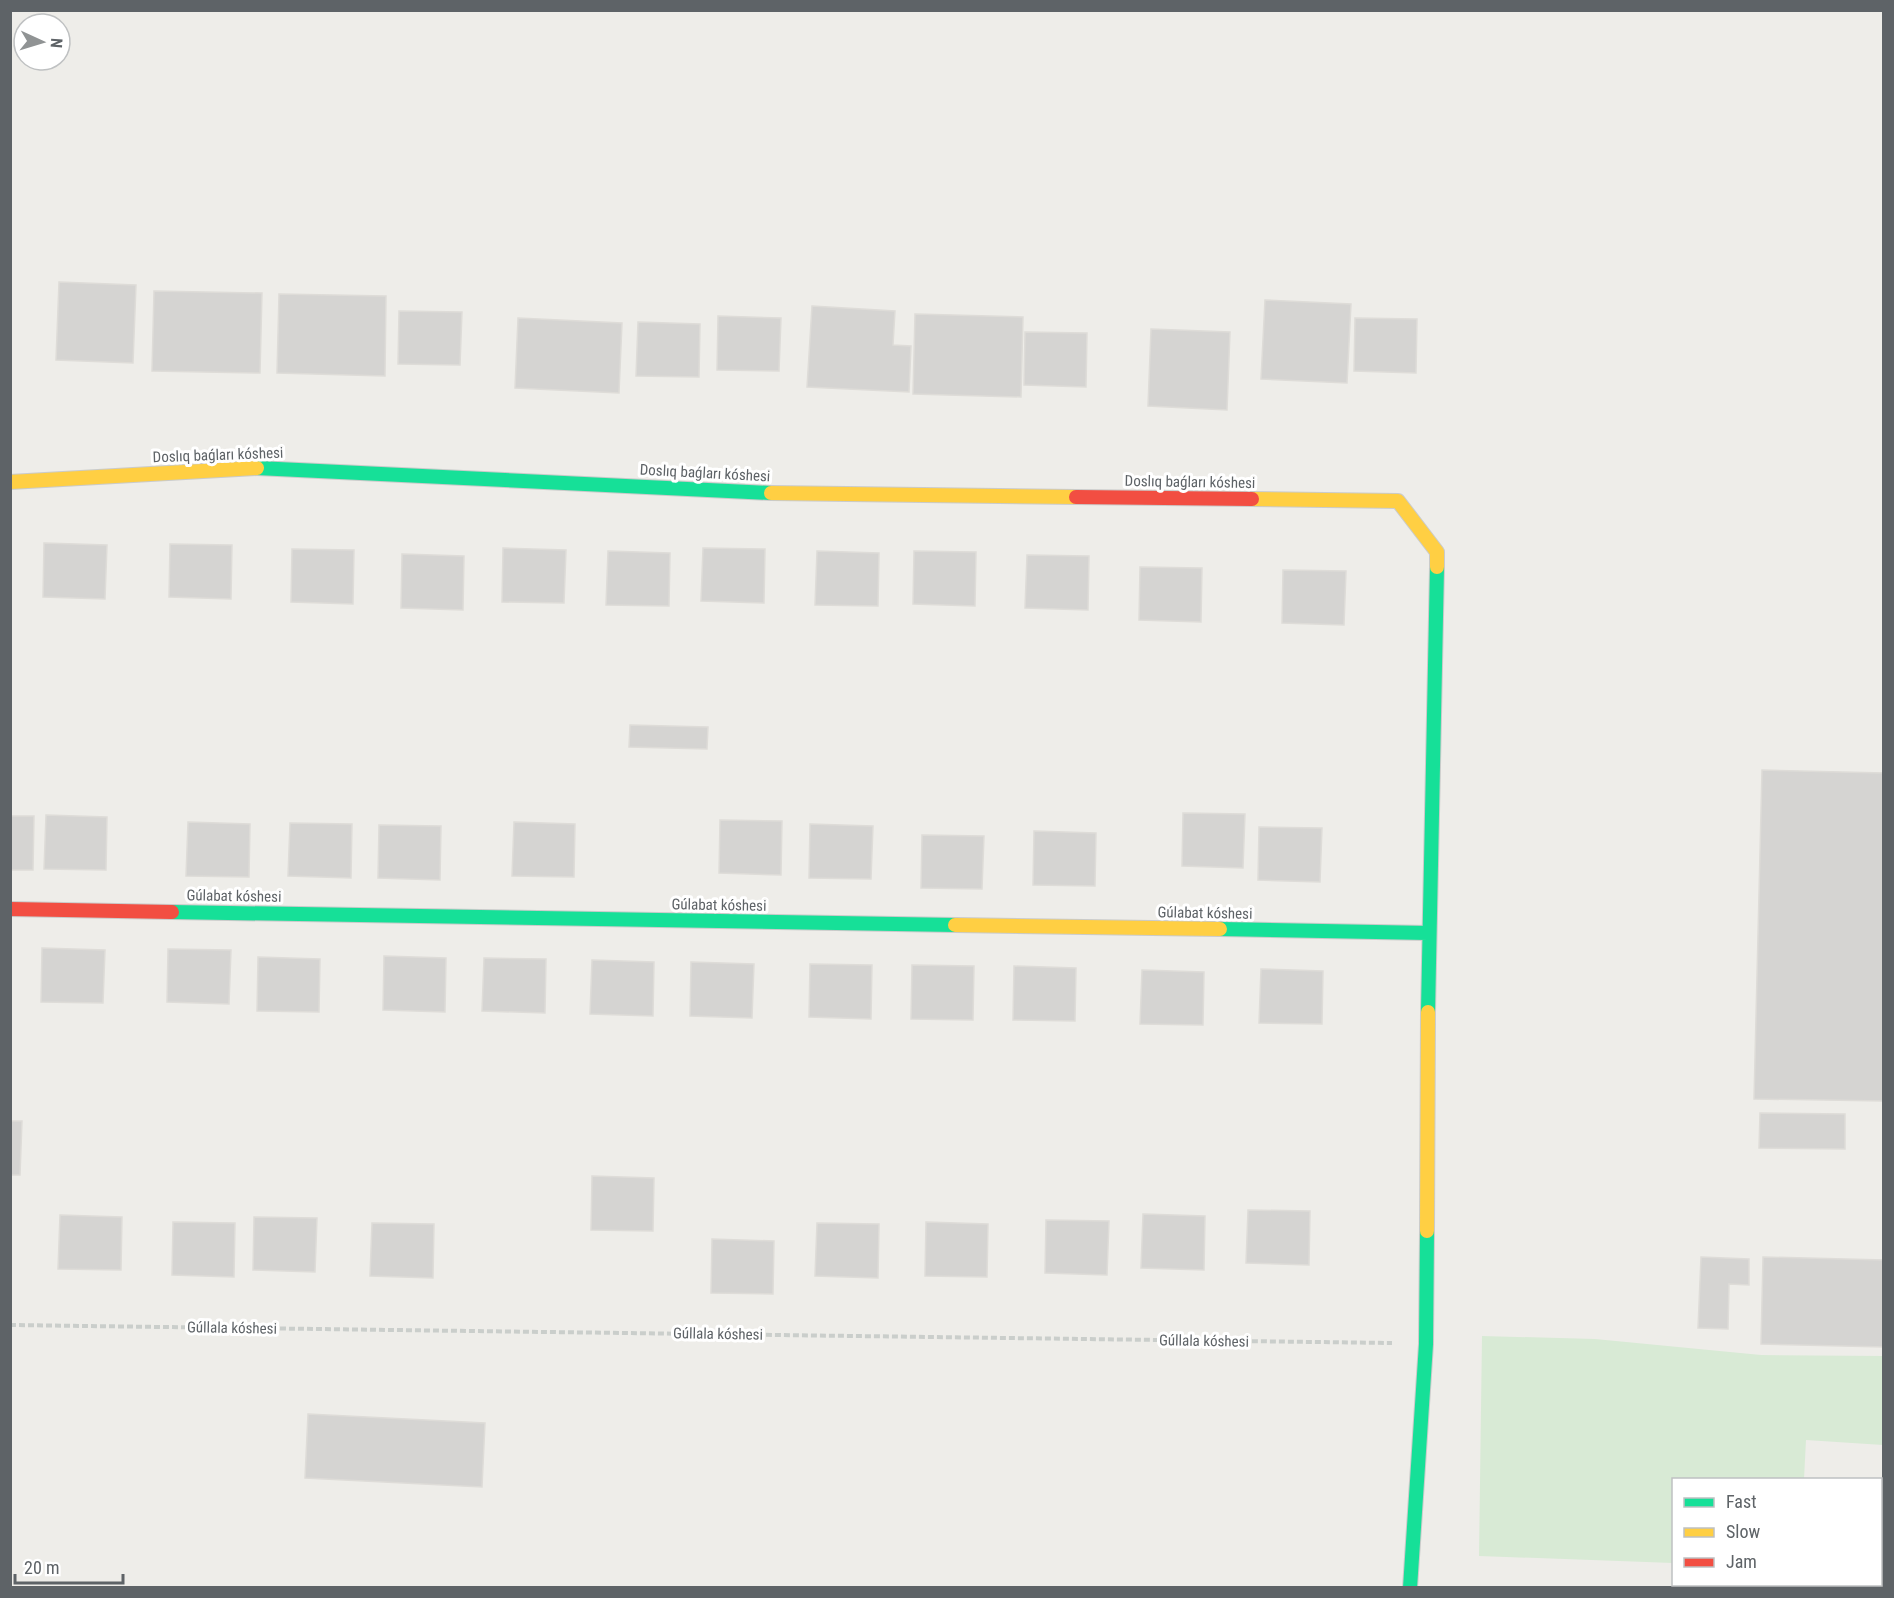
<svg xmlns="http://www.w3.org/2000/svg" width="1894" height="1598" viewBox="0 0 1894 1598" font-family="'Roboto Condensed',sans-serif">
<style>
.green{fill:#d8ead5}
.building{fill:#d5d4d2;stroke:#dedcd8;stroke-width:1.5}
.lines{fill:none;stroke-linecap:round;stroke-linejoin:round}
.fast-casing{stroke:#cacbca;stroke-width:16}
.slow-casing{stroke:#cacbca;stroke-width:16}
.jam-casing{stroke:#cacbca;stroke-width:16}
.path{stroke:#cacecb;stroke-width:4;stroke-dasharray:6 3;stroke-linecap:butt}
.fast{stroke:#16e098;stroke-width:14}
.slow{stroke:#ffcf43;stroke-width:14}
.jam{stroke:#f24e42;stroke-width:14}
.labels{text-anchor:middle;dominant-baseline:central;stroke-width:6;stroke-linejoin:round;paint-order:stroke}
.street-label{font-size:15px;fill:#5e6367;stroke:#fff}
</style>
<rect width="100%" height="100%" fill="#eeede9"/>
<!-- green -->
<path class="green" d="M 1482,1336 L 1595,1339 L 1761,1355 L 1883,1356 L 1883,1445 L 1806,1440 L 1804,1479 L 1674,1480 L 1673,1563 L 1479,1556 Z"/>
<!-- building -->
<path class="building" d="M 59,282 L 136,285 L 133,363 L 56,360 Z
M 154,291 L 262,293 L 260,373 L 152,371 Z
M 279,294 L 386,296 L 385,376 L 277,373 Z
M 1265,300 L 1351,304 L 1347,383 L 1261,379 Z
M 812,306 L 895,311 L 893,345 L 911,346 L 909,392 L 807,387 Z
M 399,311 L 462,312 L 460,365 L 398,364 Z
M 915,314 L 1023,317 L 1021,397 L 913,394 Z
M 718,316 L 781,318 L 779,371 L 717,370 Z
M 518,318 L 622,323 L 619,393 L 515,388 Z
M 1355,318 L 1417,319 L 1416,373 L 1354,371 Z
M 638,322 L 700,324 L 699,377 L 636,376 Z
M 1151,329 L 1230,332 L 1227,410 L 1148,406 Z
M 1025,332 L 1087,333 L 1086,387 L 1024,385 Z
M 44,543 L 107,545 L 105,599 L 43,597 Z
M 170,544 L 232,545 L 231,599 L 169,597 Z
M 503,548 L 566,550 L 564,603 L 502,602 Z
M 703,548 L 765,549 L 764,603 L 701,601 Z
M 292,549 L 354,550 L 353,604 L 291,602 Z
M 608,551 L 670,553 L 669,606 L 606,605 Z
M 817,551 L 879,553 L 878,606 L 815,605 Z
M 914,551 L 976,552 L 975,606 L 913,604 Z
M 402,554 L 464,556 L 463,610 L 401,608 Z
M 1027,555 L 1089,556 L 1088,610 L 1025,608 Z
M 1140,567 L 1202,568 L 1201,622 L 1139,620 Z
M 1283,570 L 1346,571 L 1344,625 L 1282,623 Z
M 630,725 L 708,727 L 707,749 L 629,747 Z
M 1762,770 L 1884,773 L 1884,1101 L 1754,1099 Z
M 1183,813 L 1245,814 L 1243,868 L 1182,866 Z
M 46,815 L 107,817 L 106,870 L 44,869 Z
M 10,816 L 34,816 L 33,870 L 10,870 Z
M 720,820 L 782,821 L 781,875 L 719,873 Z
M 188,822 L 250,824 L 249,877 L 186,876 Z
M 514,822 L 575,824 L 574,877 L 512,876 Z
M 290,823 L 352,824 L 351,878 L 288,876 Z
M 810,824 L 873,826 L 871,879 L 809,878 Z
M 379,825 L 441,826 L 440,880 L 378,878 Z
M 1259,827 L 1322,828 L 1320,882 L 1258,880 Z
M 1034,831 L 1096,833 L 1095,886 L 1033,885 Z
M 922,835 L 984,836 L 982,889 L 921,888 Z
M 42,948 L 105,950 L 103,1003 L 41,1002 Z
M 168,949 L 231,950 L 229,1004 L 167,1002 Z
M 384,956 L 446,958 L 445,1012 L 383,1010 Z
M 258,957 L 320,959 L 319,1012 L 257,1011 Z
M 484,958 L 546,959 L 545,1013 L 482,1011 Z
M 592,960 L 654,962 L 653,1016 L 590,1014 Z
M 691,962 L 754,964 L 752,1018 L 690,1016 Z
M 810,964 L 872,965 L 871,1019 L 809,1017 Z
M 912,965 L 974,966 L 973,1020 L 911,1019 Z
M 1014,966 L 1076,968 L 1075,1021 L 1013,1020 Z
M 1261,969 L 1323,971 L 1322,1024 L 1259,1023 Z
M 1142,970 L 1204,972 L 1203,1025 L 1140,1024 Z
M 1760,1113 L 1845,1114 L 1845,1149 L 1759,1148 Z
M 10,1121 L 22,1121 L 20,1175 L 10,1175 Z
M 592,1176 L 654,1178 L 653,1231 L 591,1230 Z
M 1248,1210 L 1310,1211 L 1309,1265 L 1246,1263 Z
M 1143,1214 L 1205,1216 L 1204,1270 L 1141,1268 Z
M 60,1215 L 122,1217 L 121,1270 L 58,1269 Z
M 254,1217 L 317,1218 L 315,1272 L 253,1270 Z
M 1046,1220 L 1109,1221 L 1107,1275 L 1045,1273 Z
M 173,1222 L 235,1223 L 234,1277 L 172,1275 Z
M 926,1222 L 988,1224 L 987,1277 L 925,1276 Z
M 372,1223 L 434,1224 L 433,1278 L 370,1276 Z
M 817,1223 L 879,1224 L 878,1278 L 815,1276 Z
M 712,1239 L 774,1241 L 773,1294 L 711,1293 Z
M 1701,1257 L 1749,1259 L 1749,1285 L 1729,1284 L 1728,1329 L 1698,1328 Z
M 1763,1257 L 1884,1260 L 1884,1347 L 1761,1344 Z
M 308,1414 L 485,1423 L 482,1487 L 305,1478 Z"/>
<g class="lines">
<defs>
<path id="fast" d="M 257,468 L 771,493
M 172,912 L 955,925
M 1220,929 L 1428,933
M 1428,1012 L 1437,567
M 1410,1588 L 1426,1344 L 1427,1231"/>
<path id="slow" d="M 10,482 L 257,468
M 771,493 L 1076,497
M 1252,499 L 1398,501 L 1437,552 L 1437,567
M 955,925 L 1220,929
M 1427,1231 L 1428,1012"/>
<path id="jam" d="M 1076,497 L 1252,499
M 10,909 L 172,912"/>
</defs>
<!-- fast casing -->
<use href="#fast" class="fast-casing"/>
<!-- slow casing -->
<use href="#slow" class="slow-casing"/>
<!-- jam casing -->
<use href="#jam" class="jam-casing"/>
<!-- path -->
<path class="path" d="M 10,1325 L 1392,1343"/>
<!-- fast -->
<use href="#fast" class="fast"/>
<!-- slow -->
<use href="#slow" class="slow"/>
<!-- jam -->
<use href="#jam" class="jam"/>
</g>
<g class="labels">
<!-- street labels -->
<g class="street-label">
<text transform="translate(218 455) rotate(-2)">Doslıq baǵları kóshesi</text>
<text transform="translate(705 473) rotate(3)">Doslıq baǵları kóshesi</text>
<text transform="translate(1190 482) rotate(1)">Doslıq baǵları kóshesi</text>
<text transform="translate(234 896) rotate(1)">Gúlabat kóshesi</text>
<text transform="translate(719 905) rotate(1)">Gúlabat kóshesi</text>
<text transform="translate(1205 913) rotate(1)">Gúlabat kóshesi</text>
<text transform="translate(232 1328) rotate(1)">Gúllala kóshesi</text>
<text transform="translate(718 1334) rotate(1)">Gúllala kóshesi</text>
<text transform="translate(1204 1341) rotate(1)">Gúllala kóshesi</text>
</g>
</g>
<!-- border -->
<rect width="1894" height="1598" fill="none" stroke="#5e6367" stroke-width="24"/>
<!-- legend -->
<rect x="1672" y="1478" width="210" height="108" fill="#ffffff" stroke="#bfc1c2" stroke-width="1.5"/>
<rect x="1684" y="1498" width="30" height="9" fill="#16e098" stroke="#bfc1c2" stroke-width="1.5"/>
<text x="1726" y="1508" font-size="18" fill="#5e6367">Fast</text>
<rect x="1684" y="1528" width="30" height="9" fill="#ffcf43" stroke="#bfc1c2" stroke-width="1.5"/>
<text x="1726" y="1538" font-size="18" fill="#5e6367">Slow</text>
<rect x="1684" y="1558" width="30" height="9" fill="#f24e42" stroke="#bfc1c2" stroke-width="1.5"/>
<text x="1726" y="1568" font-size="18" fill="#5e6367">Jam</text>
<!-- north arrow -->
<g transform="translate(42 42) rotate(94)"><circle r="28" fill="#ffffff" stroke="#bfc1c2" stroke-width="1.5"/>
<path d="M0-4.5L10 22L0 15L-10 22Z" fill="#909394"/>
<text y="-9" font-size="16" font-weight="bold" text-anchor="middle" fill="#5e6367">N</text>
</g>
<!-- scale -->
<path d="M15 1574v9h108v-9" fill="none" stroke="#5e6367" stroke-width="3"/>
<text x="24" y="1574" font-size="18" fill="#5e6367" stroke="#ffffff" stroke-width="4.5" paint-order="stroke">20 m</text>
</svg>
